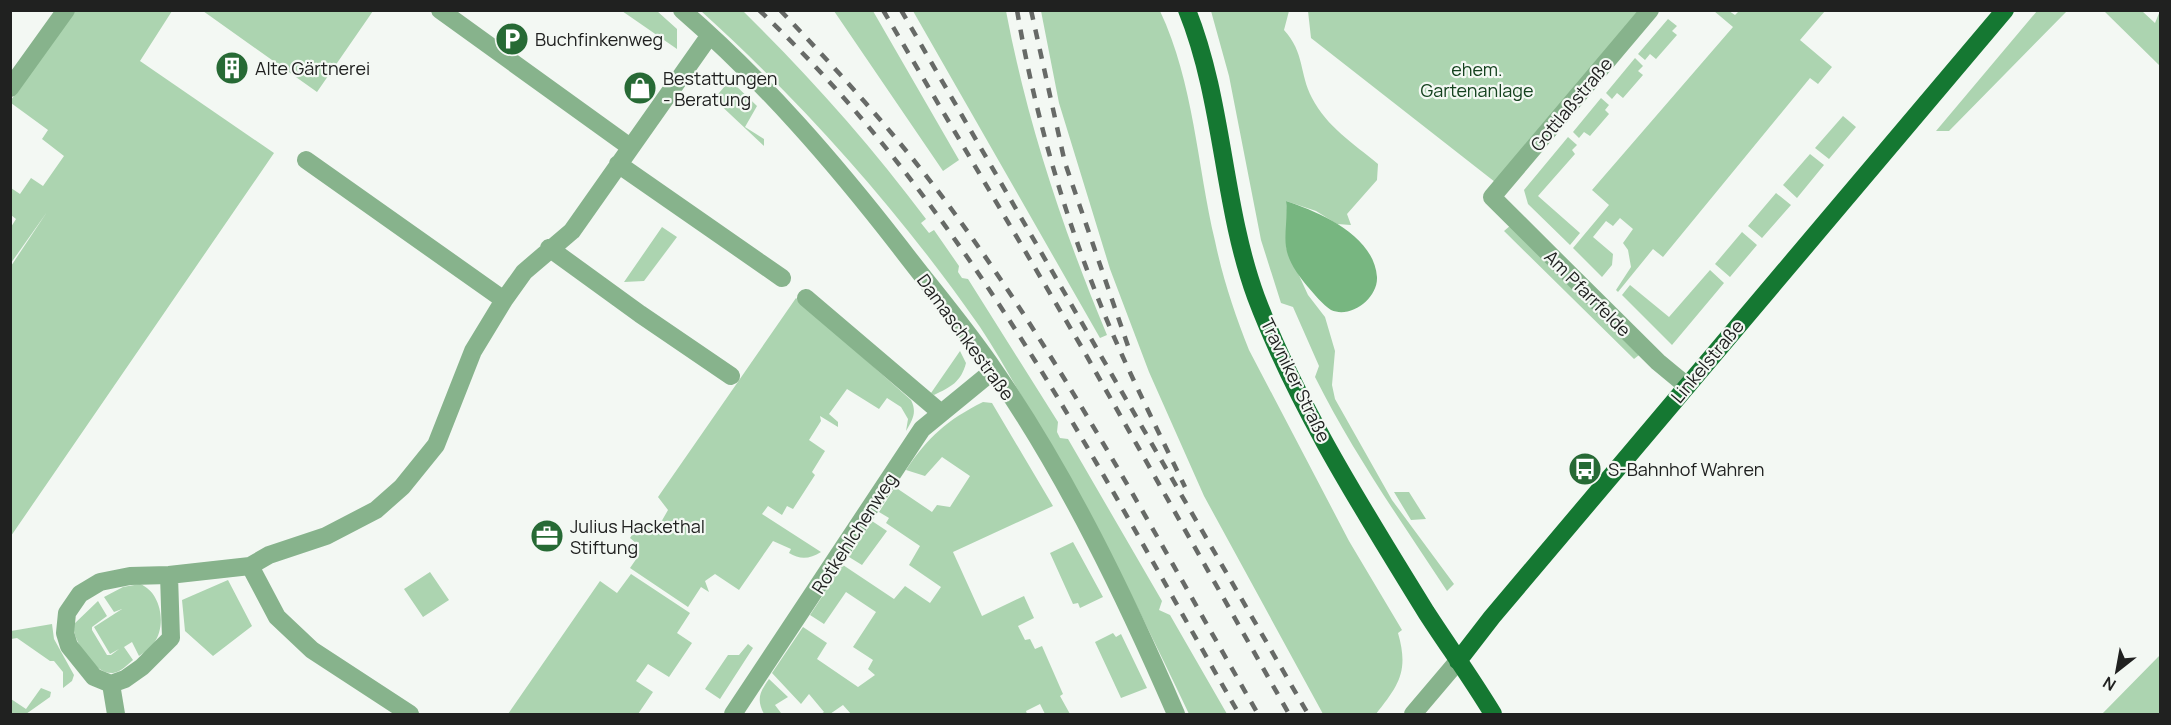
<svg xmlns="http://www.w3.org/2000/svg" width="2171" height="725" viewBox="0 0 2171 725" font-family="Manrope,sans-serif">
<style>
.green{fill:#acd4b0}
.water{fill:#77b680}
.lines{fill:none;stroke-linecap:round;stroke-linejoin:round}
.minor{stroke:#87b38c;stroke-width:18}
.major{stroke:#157832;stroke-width:18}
.rail{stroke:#676a67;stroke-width:4.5;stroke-dasharray:10 10;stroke-linecap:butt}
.labels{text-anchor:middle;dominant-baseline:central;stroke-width:4.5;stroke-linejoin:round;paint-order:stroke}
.poi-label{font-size:18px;fill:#202120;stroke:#f3f8f3;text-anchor:start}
.park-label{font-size:18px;fill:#14421e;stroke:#f3f8f3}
.street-label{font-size:18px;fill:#202120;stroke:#f3f8f3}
</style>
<rect width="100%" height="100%" fill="#f3f8f3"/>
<!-- green -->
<path class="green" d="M 75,11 L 172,11 L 140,61 L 274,153 L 11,536 L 11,266 L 47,212 L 11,263 L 11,227 L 16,219 L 11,215 L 11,188 L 20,194 L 31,178 L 43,186 L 64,156 L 42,139 L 48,130 L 11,103 L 11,100 Z
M 203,11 L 373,11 L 317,92 Z
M 622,11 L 657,11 L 677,29 L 677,49 Z
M 701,11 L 743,11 C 809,76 870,144 926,219 L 921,223 L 929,233 L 934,230 L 959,266 L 958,272 L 962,278 L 968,279 L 1058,422 L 1057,432 L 1060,438 L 1068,439 L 1162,601 L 1159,610 L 1170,615 L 1227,714 L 1189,714 C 1139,609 1088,505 1027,405 C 1011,379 997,352 980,327 C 899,211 806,106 701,11 Z
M 834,11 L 873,11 L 959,160 L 943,171 Z
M 913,11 L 1006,11 C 1027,122 1063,230 1107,335 L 1100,338 Z
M 1041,11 L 1160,11 C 1194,83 1197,165 1215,241 C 1223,279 1235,315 1249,350 L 1349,541 L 1402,630 L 1398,633 C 1409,671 1399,685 1376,714 L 1323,714 L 1204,496 L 1149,372 L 1110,269 L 1059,103 Z
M 1211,11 L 1289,11 L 1284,30 C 1305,53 1299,73 1312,98 C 1327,127 1353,143 1378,164 L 1377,180 L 1347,214 L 1351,225 L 1337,224 L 1316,211 L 1286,201 L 1288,220 L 1286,247 L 1308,295 L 1325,317 L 1335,351 L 1332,385 L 1335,399 L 1392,500 L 1454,584 L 1447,591 C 1401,521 1353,453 1315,377 L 1319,366 L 1293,307 L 1281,303 L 1261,240 L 1229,76 Z
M 1308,11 L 1639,11 L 1495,182 L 1311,38 Z
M 1714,11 L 1729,11 L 1735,15 L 1739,11 L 1825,11 L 1800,40 L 1832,67 L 1818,84 L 1810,78 L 1663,257 L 1653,249 L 1618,292 L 1616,290 L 1631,267 L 1628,250 L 1623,243 L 1633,229 L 1620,218 L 1613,226 L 1606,221 L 1593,237 L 1613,254 L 1612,265 L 1602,277 L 1573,248 L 1609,205 L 1592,190 L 1733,27 Z
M 2037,11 L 2067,11 L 1949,131 L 1936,131 Z
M 2104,11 L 2142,11 L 2155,23 L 2160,11 L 2160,66 Z
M 1668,19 L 1677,26 L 1672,31 L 1677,35 L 1656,59 L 1650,54 L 1645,60 L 1638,54 Z
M 1635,58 L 1643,66 L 1638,71 L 1643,75 L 1623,98 L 1617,93 L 1612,99 L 1606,93 Z
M 730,80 L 757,106 L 745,127 L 764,139 L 764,146 L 714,99 Z
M 1601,98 L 1609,105 L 1605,110 L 1609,114 L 1590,136 L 1584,132 L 1579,138 L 1573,132 Z
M 1843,116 L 1856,127 L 1829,159 L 1815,148 Z
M 1568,137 L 1577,145 L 1572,150 L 1575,154 L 1538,196 L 1580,233 L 1570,245 L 1528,204 L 1524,190 Z
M 1810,154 L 1824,165 L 1797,198 L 1783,185 Z
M 1776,193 L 1791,205 L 1762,238 L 1748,226 Z
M 1511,225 L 1639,355 L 1634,359 L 1504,231 Z
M 662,227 L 677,237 L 644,281 L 624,282 Z
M 1742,232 L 1757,245 L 1730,277 L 1715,264 Z
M 1710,270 L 1724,283 L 1672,345 L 1622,295 L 1630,285 L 1669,317 Z
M 796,298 L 911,400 C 917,412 913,419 906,431 L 908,419 L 901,407 L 887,398 L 879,409 L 847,389 L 829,414 L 838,422 L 838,427 L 820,416 L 821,421 L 809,440 L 825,451 L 812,472 L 815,475 L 793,509 L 787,506 L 782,515 L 768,506 L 762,514 L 821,552 C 810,559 800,560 789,553 L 791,549 L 773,541 L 739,590 L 715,574 L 705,581 L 709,592 L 701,587 L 688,607 L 630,568 L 639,555 L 631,550 L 636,543 L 630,538 L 639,524 L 656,531 L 668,510 L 658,497 Z
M 960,351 L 966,363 C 961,382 951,387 934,395 L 931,393 Z
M 983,402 L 992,403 L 1053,506 L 953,552 L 982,616 L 1024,596 L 1034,618 L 1018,626 L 1025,640 L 1030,639 L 1035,649 L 1042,646 L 1063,694 L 1060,696 L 1070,714 L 1045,714 L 1040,704 L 1026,711 L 1027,714 L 851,714 L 843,705 L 830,714 L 821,714 L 824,712 L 809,694 L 801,704 L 772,673 L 803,627 L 827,643 L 817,659 L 858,687 L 875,675 L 868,669 L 873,660 L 853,647 L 876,612 L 846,592 L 824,624 L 810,615 L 843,565 L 894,599 L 905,586 L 930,603 L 941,587 L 909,565 L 920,546 L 886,523 L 889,518 L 879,512 L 895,487 L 932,512 L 937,505 L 950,507 L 970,476 L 942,457 L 925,476 L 906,470 C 928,437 947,420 983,402 Z
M 1394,492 L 1409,492 L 1426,519 L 1411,520 Z
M 872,521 L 887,531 L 862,565 L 849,557 Z
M 1073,542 L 1103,597 L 1080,608 L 1078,603 L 1073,604 L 1050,553 Z
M 430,572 L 449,600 L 423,617 L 404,589 Z
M 631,574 L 690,613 L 677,633 L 692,643 L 669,677 L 648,664 L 636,681 L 653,692 L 638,714 L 508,714 L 600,581 L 617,593 Z
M 228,580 L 252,626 L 213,656 L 185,631 L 182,600 Z
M 140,584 C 161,592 167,625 154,643 C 151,648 145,652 139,656 L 132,642 L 124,647 L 133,660 C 127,665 121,672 113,673 C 93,674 74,642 73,625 L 98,601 L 107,616 L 92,627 L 92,630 L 107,655 L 111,655 L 119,649 L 110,654 L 94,627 L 122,609 L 114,612 L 104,597 L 123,587 Z
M 52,624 L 54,639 L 74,675 L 72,681 L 63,688 L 63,672 L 54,661 L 50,661 L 17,638 L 11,639 L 11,631 Z
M 1113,633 L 1116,637 L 1121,634 L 1147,688 L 1121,698 L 1095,642 Z
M 748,644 L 753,648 L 720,699 L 705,689 L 728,655 L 739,655 Z
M 2160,655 L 2160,714 L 2102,714 Z
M 769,679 L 788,697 L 775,705 L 781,713 L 764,714 C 756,699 760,692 769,679 Z
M 41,688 L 51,692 L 50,697 L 26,714 L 11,714 L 11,699 L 26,709 Z"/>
<!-- water -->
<path class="water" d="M 1286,201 C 1319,212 1374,235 1377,277 C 1378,298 1351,319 1331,310 C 1323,305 1314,294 1308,287 C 1299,276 1288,262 1286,247 C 1284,233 1288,217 1286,201 Z"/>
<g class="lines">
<!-- minor -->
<path class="minor" d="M 440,10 L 630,147
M 682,10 C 764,81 834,162 900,247 C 931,288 965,327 994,370 C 1067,476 1125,596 1176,714
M 1650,10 L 1492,197 L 1658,362 L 1687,386
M 10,88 L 66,10
M 306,160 L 504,300
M 618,164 L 782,278
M 549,248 L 640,314 L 731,376
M 806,298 L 940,412
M 250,566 L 277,617 L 312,650 L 410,714
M 169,575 L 171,638 L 142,667 L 125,679 L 111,684 L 94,677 L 69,646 L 65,633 L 67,613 L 80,594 L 100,582 L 130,576 L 169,575 L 250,566 L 269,555 L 326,536 L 376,510 L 402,487 L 436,445 L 473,351 L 504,300 L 524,272 L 572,231 L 710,35
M 111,684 L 116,714
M 733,714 L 922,429 L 994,370
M 1413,714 L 1458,661"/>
<!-- major -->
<path class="major" d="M 1187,10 C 1224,102 1222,204 1256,297 C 1298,408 1364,511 1426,612 C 1448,646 1472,679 1493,714
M 1458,661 L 1492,617 L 2005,10"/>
<!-- rail -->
<path class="rail" d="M 759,10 C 968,207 1098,469 1239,714
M 780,10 C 842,75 902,141 955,214 C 1069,371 1161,546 1258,714
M 883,10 L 1081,346 L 1289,714
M 901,10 L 1308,714
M 1017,10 C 1037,128 1073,246 1122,355 C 1142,399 1164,443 1185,487
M 1031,10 L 1065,163 L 1128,346"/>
</g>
<!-- icons -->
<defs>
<symbol id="parking-disc" viewBox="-11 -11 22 22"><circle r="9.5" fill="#276a35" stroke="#f3f8f3"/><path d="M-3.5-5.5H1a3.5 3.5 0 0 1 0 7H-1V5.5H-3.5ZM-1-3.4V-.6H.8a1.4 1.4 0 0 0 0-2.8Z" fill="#fff"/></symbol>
<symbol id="building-disc" viewBox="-11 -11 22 22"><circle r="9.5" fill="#276a35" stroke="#f3f8f3"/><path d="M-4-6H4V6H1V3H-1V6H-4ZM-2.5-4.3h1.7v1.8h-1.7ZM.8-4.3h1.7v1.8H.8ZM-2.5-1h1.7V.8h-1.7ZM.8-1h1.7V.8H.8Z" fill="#fff"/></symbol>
<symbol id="shop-disc" viewBox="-11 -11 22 22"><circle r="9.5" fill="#276a35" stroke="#f3f8f3"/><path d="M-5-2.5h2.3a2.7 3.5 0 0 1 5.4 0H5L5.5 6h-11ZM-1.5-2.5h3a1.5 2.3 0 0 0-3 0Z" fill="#fff"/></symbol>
<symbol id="bus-disc" viewBox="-11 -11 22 22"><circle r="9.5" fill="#276a35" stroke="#f3f8f3"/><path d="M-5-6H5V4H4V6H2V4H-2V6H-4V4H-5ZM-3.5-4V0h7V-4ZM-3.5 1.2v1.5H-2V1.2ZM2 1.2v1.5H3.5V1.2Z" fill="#fff"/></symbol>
<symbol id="office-disc" viewBox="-11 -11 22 22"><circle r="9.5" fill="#276a35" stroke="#f3f8f3"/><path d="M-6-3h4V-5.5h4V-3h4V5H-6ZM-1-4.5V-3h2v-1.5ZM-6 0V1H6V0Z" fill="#fff"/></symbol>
</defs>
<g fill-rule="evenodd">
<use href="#parking-disc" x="493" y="20" width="38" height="38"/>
<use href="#building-disc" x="213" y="49" width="38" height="38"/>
<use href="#shop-disc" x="621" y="69" width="38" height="38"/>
<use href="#bus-disc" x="1566" y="450" width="38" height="38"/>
<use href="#office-disc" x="528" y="517" width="38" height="38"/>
</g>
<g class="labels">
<!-- poi labels -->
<g class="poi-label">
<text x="535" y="39">Buchfinkenweg</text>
<text x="255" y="68">Alte Gärtnerei</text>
<text x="663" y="78">Bestattungen<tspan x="663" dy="21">- Beratung</tspan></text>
<text x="1608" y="469">S-Bahnhof Wahren</text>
<text x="570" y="526">Julius Hackethal<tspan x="570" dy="21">Stiftung</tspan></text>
</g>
<!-- park labels -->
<g class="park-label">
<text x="1477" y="69">ehem.<tspan x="1477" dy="21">Gartenanlage</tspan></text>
</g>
<!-- street labels -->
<g class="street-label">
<text transform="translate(1571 104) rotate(-50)">Gottlaßstraße</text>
<text transform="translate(1588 293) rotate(45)">Am Pfarrfelde</text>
<text transform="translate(966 337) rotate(54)">Damaschkestraße</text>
<text transform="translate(1707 361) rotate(-50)">Linkelstraße</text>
<text transform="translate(1296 380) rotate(64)">Travniker Straße</text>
<text transform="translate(854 533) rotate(-57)">Rotkehlchenweg</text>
</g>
</g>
<!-- border -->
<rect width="2171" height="725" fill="none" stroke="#202120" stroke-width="24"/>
<!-- north arrow -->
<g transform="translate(2117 671) rotate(211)" stroke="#f3f8f3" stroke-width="4.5" paint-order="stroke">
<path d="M0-4.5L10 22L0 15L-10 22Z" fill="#202120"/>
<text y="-9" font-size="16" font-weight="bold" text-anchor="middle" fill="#202120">N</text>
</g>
</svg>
